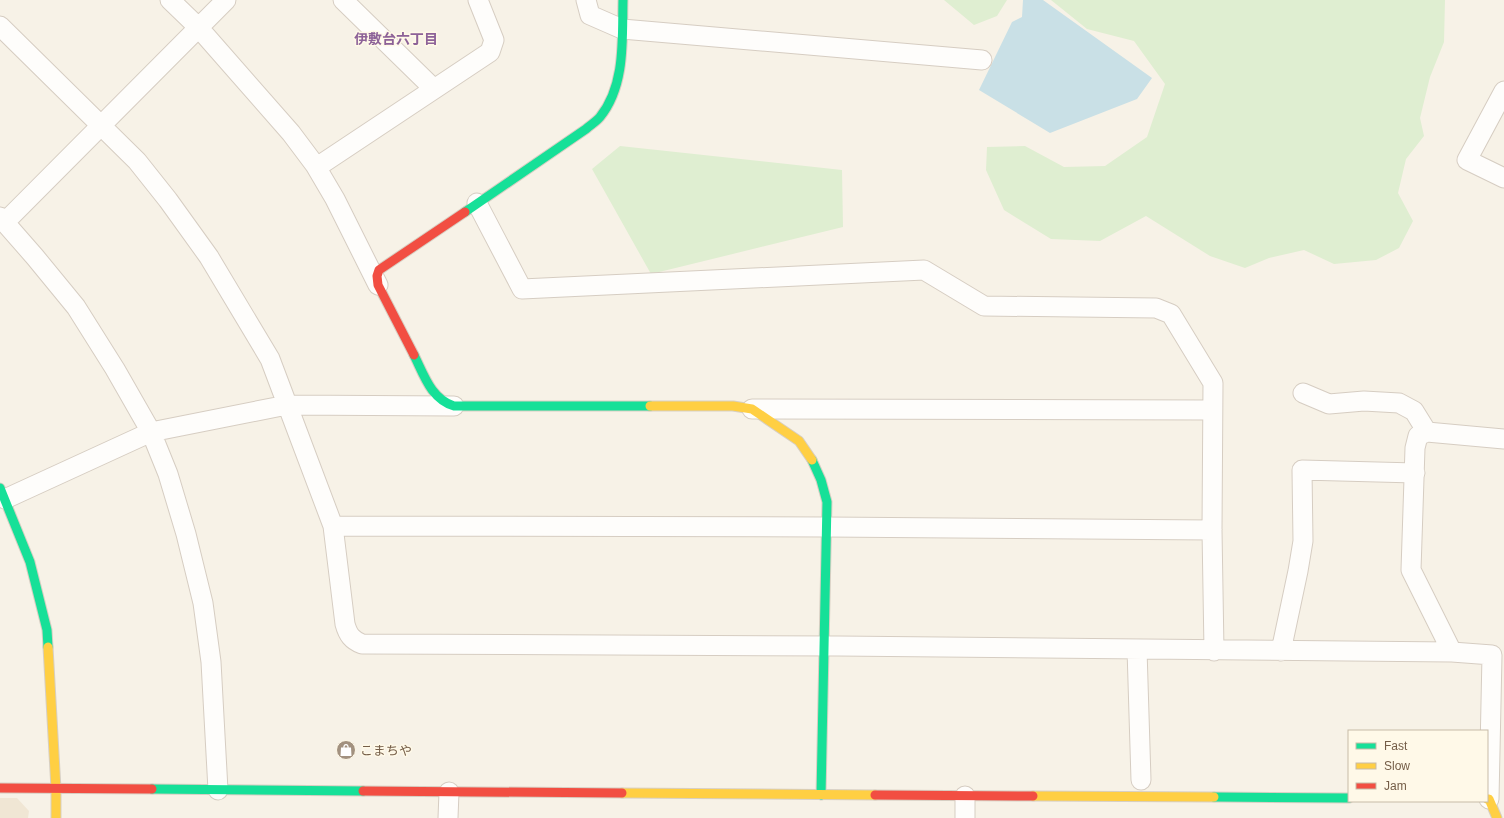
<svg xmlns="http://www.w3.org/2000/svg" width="1504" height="818" viewBox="0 0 1504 818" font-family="Arial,'Noto Sans JP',sans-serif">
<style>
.residential{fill:#f0e6d4}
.green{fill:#dfeed1}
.water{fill:#c9e0e6}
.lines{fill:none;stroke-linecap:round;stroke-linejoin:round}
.street-casing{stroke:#d6cdc2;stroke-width:21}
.fast-casing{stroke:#d7cfc3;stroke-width:11}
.slow-casing{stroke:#d7cfc3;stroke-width:11}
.jam-casing{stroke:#d7cfc3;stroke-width:11}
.street{stroke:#fefdfb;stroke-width:19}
.fast{stroke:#16e098;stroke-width:9}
.slow{stroke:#ffcf43;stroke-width:9}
.jam{stroke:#f24e42;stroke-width:9}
.labels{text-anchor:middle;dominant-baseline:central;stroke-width:3;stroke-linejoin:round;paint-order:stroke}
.poi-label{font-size:13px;fill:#745d47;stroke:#fff9e8;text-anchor:start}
.neighbourhood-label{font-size:14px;font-weight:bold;fill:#8d6298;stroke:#fff9e8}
</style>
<rect width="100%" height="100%" fill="#f7f2e7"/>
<!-- residential -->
<path class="residential" d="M 0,798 L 17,798 L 29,811 L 28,818 L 0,818 Z"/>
<!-- green -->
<path class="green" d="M 944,0 L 1007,0 L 997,16 L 974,25 Z
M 1051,0 L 1445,0 L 1444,42 L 1430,77 L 1420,118 L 1424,136 L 1406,159 L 1398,193 L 1413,221 L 1399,248 L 1376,260 L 1334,264 L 1304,250 L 1269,258 L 1245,268 L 1210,256 L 1146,216 L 1100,241 L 1051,239 L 1004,210 L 986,170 L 987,147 L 1025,146 L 1064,167 L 1105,166 L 1147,137 L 1165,84 L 1134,41 L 1087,29 Z
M 620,146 L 842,170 L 843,227 L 651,274 L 592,169 Z"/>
<!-- water -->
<path class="water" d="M 1023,0 L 1043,0 L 1152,78 L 1137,99 L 1050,133 L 979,90 L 1012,22 L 1022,17 Z"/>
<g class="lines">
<defs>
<path id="street" d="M 170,0 L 198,27 L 291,133 L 315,165 L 335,199 L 378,285
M 343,0 L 434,89
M 586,0 L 590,15 L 622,29 L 982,60
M 0,26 L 137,161 L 168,200 L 209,257 L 270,359 L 333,526 L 345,624 C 348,635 352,640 362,644 L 838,646 L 1452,652 L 1492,655 L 1489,799
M 1504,91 L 1467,160 L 1504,178
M 317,167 L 490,52 L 494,40 L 478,0
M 477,203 L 522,289 L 924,270 L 984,306 L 1156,308 L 1171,314 L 1213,383 L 1212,530 L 1214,651
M 0,217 L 35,257 L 76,307 L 115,369 L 151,432 L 168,474 L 186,534 L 203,603 L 211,662 L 218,790
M 5,222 L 226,0
M 1303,393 L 1329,404 L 1364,401 L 1399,403 L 1414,411 L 1427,432
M 752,409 L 1212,410
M 5,499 L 151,432 L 287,405 L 454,406
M 333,526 L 826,527 L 1212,530
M 1137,649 L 1141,780
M 1281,651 L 1298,571 L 1303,541 L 1302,470 L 1415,473
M 1452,652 L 1411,570 L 1415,448 L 1418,436 L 1427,432 L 1504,439
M 448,818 L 449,792
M 965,818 L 965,796"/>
<path id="fast" d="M 465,212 L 586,129 C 590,125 596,122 600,117 C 626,85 622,38 623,0
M 414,355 C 424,375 431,399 454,406 L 650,406
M 812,460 L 821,480 L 827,502 L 821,795
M 0,488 L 30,562 L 47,630 L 48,647
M 152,789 L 363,791
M 1214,797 L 1349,798"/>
<path id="slow" d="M 650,406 L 733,406 L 752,409 L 799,441 L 812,460
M 48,647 L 56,789 L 56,818
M 622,793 L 875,795
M 1033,796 L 1214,797
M 1487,799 L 1489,799 L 1497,818"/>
<path id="jam" d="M 414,355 L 378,285 L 377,276 L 379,270 L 465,212
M 0,788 L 152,789
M 363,791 L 622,793
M 875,795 L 1033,796"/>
</defs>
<!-- street casing -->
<use href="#street" class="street-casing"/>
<!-- fast casing -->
<use href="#fast" class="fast-casing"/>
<!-- slow casing -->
<use href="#slow" class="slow-casing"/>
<!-- jam casing -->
<use href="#jam" class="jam-casing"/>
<!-- street -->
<use href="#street" class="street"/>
<!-- fast -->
<use href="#fast" class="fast"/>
<!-- slow -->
<use href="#slow" class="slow"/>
<!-- jam -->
<use href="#jam" class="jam"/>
</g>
<!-- icons -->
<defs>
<symbol id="shop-disc" viewBox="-11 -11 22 22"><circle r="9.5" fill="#a2917f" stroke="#fff9e8"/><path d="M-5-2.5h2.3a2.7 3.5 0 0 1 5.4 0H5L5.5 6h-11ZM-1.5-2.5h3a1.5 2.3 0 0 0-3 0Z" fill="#fff"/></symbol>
</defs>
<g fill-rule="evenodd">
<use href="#shop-disc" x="335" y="739" width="22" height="22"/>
</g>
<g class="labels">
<!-- poi labels -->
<g class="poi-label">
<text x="360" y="750">こまちや</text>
</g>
<!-- neighbourhood labels -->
<g class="neighbourhood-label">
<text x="396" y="39">伊敷台六丁目</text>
</g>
</g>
<!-- legend -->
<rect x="1348" y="730" width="140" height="72" fill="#fff9e8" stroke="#c7bba8"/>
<rect x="1356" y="743" width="20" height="6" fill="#16e098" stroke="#c7bba8"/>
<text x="1384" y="750" font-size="12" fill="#745d47">Fast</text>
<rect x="1356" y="763" width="20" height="6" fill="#ffcf43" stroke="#c7bba8"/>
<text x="1384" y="770" font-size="12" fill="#745d47">Slow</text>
<rect x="1356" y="783" width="20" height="6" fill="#f24e42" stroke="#c7bba8"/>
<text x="1384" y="790" font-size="12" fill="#745d47">Jam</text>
</svg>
